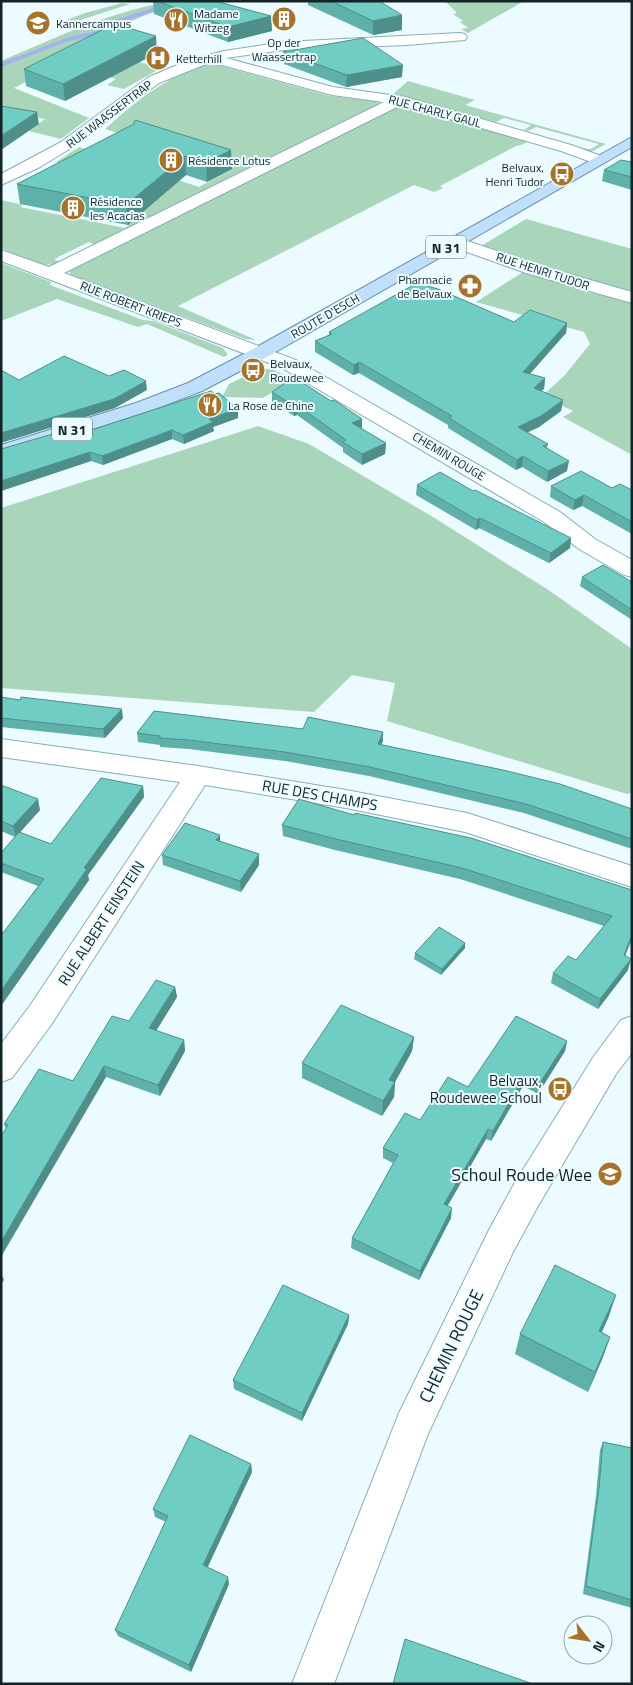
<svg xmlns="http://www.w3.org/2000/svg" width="633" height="1685" viewBox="0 0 633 1685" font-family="'Titillium Web',sans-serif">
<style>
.green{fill:#a9d5bb}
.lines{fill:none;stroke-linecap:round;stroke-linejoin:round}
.stream{stroke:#a4b1f0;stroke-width:4}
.minor-casing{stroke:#87adb8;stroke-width:2}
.primary-casing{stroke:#678fae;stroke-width:2}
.minor{fill:#fff;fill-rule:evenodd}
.primary{fill:#bfdffa;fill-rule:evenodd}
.wall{fill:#5fb0a9}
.shaded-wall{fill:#4e9089}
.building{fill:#6fcdc4;stroke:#4e9089}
.labels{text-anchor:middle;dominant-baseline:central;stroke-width:4;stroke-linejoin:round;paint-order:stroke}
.far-poi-label{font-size:12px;fill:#132327;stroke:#ebfbff;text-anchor:start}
.far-street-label{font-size:12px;fill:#132327;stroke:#ebfbff}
.shield{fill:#ebfbff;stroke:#546468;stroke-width:1}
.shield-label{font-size:14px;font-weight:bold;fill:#132327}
.street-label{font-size:15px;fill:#132327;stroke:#ebfbff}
.poi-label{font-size:15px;fill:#132327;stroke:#ebfbff;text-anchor:end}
.near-poi-label{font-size:18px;fill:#132327;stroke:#ebfbff;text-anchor:end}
.near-street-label{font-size:18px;fill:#132327;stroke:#ebfbff}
</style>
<rect width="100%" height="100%" fill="#ebfbff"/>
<!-- green -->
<path class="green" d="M 172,1 L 230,1 L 182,6 L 150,13 L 109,31 L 109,54 L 161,68 L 124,89 L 107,85 L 116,79 L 110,77 L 123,70 L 72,58 L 14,88 L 89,118 L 61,139 L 29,131 L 45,119 L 1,111 L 1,61 C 57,37 112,11 172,1 Z
M 445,1 L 524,1 L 468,33 L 461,29 L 468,28 L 460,22 L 463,21 L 453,14 L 457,13 Z
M 122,3 L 130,4 L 68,24 L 59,23 L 85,13 Z
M 211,63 L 330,96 L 376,101 L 380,104 L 99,246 L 89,242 L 54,259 L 60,262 C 43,271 18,255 1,248 L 1,200 L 23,205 L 20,207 L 125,228 L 168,191 L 56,162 L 79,147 L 199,187 L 231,170 L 105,129 C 141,97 164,78 211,63 Z
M 408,81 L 475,100 L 465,105 L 606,144 L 591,152 L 576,148 L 591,149 L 599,144 L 536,127 L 528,131 L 524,130 L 531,125 L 504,118 L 496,122 L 392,95 Z
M 393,107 L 416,109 L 529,141 L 521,145 L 516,146 L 440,186 L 443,188 L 434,192 L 414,185 L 178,306 L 256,340 L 245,339 L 71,275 L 68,268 Z
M 526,219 L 632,249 L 632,291 L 566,276 L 481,246 Z
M 1,263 L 51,282 L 50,285 L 143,320 L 153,321 L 223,348 L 228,355 L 224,357 L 147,324 L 138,327 L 57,299 L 4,320 L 1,319 Z
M 523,272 L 584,291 L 632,302 L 632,455 L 563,417 L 573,411 L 542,396 L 564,376 L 590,344 L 584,332 L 476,302 Z
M 260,369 L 271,369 L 294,379 L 263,398 L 222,397 L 229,384 Z
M 258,426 L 309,444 L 438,520 L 550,591 L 632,649 L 632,793 L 627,794 L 387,721 L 395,683 L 352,675 L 314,712 L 1,688 L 1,508 Z"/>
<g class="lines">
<!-- stream -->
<path class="stream" d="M 1,65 L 69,39 L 101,32 L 113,23 L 162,7"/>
<defs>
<path id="minor" d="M 460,33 L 465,34 L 467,37 L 465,40 L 407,45 L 284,50 L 226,58 L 333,87 L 405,97 L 571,145 L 604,157 L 607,160 L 604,163 L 594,163 L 561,151 L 401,105 L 64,273 L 296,360 L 560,512 L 595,539 L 632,560 L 632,577 L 624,575 L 579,549 L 544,522 L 282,368 L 1,261 L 1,250 L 49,267 L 384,102 L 332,95 L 211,62 L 159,83 L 71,148 L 40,167 L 1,185 L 1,174 L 61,142 L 149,77 L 189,60 L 224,51 L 284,42 Z
M 456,237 L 538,265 L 632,292 L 632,303 L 526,273 L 450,246 L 448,242 L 450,238 Z
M 1,739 L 198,766 L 346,790 L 467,813 L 632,866 L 632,887 L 465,832 L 346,808 L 205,785 L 51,1025 L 12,1078 L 1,1082 L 1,1044 L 29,1007 L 180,782 L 1,757 Z
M 632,1016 L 632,1053 L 616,1074 L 538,1206 L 513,1252 L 428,1434 L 334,1684 L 292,1684 L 399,1413 L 489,1230 L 514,1184 L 594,1056 L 621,1020 Z"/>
<path id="primary" d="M 632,137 L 632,147 L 267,357 L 202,391 L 150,411 L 1,458 L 1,445 L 136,403 L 188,383 L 253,349 Z"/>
</defs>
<!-- minor casing -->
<use href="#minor" class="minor-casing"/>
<!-- primary casing -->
<use href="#primary" class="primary-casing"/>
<!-- minor -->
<use href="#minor" class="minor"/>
<!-- primary -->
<use href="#primary" class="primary"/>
</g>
<!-- wall -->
<path class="wall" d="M 153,1 L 215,1 L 271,16 L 272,31 L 228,42 L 154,14 Z
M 308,1 L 379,1 L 402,30 L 373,35 L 308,5 Z
M 283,52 L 402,77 L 346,87 L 284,64 Z
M 157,53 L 65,101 L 26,86 L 24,69 Z
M 134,124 L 232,169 L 207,182 L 186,175 L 128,225 L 20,204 L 17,184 Z
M 632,162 L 632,190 L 602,181 L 604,170 Z
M 514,322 L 567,323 L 566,333 L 529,374 L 545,378 L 544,389 L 541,391 L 563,400 L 561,411 L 539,427 L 527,432 L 548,444 L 547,448 L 567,471 L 547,482 L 522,467 L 516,470 L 448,428 L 448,425 L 359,373 L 353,375 L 315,352 L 315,341 L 329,335 L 329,332 Z
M 272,392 L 331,401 L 362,419 L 362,429 L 386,443 L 385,454 L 362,465 L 343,452 L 343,448 L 297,415 L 294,416 L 272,402 Z
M 238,418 L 213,427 L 214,431 L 184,444 L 172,439 L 103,465 L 91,461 L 1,491 L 1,449 L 73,436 Z
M 417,485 L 473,491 L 571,538 L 570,548 L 549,563 L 479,528 L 476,530 L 416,495 Z
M 551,486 L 612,488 L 632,490 L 632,534 L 582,506 L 573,510 L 550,497 Z
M 582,577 L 632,582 L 632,620 L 580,586 Z
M 1,697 L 123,718 L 105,738 L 1,727 Z
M 137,733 L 383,741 L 381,745 L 632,809 L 632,849 L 524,813 L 369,776 L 285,761 L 189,749 L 160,747 L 160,745 L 138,742 Z
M 1,785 L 40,810 L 20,832 L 51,844 L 143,786 L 144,797 L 88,875 L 89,880 L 1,1006 L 1,932 L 3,933 L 38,886 L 1,872 L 1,853 L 15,837 L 1,831 Z
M 354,815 L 632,890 L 625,956 L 628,970 L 598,1009 L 551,983 L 553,973 L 576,960 L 604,926 L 460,879 L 335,850 L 283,836 L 282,825 Z
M 220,835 L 220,841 L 259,854 L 259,865 L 241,892 L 163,865 L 162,855 Z
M 465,948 L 441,975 L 414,959 L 415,953 Z
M 175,987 L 177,997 L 156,1031 L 184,1040 L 185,1051 L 160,1096 L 106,1077 L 6,1129 L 4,1124 L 73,1081 L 129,1021 Z
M 414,1037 L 412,1051 L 395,1082 L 394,1097 L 382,1116 L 302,1078 L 302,1063 Z
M 567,1041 L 565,1051 L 538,1094 L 523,1086 L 491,1141 L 486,1139 L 447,1206 L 451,1218 L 419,1280 L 351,1248 L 352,1238 L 393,1163 L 383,1158 L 383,1148 L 420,1120 L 468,1087 Z
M 349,1315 L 348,1324 L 302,1421 L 234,1389 L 233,1380 Z
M 609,1316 L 601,1332 L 610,1337 L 603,1357 L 588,1392 L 515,1354 L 520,1334 Z
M 603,1442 L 632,1448 L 632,1608 L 583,1594 L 596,1496 L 600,1450 Z
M 251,1464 L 252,1472 L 207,1567 L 229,1584 L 191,1672 L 118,1636 L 115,1630 L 166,1522 L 155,1517 L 153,1509 Z"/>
<!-- shaded-wall -->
<path class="shaded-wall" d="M 402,15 L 402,30 L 373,35 L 373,21 Z
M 271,16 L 272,31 L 228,42 L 228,27 Z
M 156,36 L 157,53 L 65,101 L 63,84 Z
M 403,65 L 402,77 L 346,87 L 347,75 Z
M 37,112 L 39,124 L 1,150 L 1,136 Z
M 231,150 L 232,169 L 207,182 L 206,163 Z
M 185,156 L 186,175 L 128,225 L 126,205 Z
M 567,323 L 566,333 L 522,383 L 523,372 Z
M 359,362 L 359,373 L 353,375 L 354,365 Z
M 545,378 L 544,389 L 532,398 L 534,388 Z
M 146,381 L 147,390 L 115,408 L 1,443 L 1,433 Z
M 563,400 L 561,411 L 539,427 L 516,438 L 518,427 Z
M 297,405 L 297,415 L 294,416 L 294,406 Z
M 238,409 L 238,418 L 213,427 L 214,431 L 184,444 L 183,435 L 209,419 Z
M 362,419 L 362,429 L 352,423 Z
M 172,430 L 172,439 L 103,465 L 102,456 Z
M 386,443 L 385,454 L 362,465 L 362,454 Z
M 90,452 L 91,461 L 1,491 L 1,481 Z
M 523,456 L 522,467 L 516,470 L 517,460 Z
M 569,461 L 567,471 L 547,482 L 548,471 Z
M 584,495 L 582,506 L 573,510 L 575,500 Z
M 480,518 L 479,528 L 476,530 L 477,520 Z
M 571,538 L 570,548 L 549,563 L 551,553 Z
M 122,709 L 123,718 L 105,738 L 103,729 Z
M 383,732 L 383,741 L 378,753 L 378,744 Z
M 143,786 L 144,797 L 88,875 L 89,880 L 1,1006 L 1,991 L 84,868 Z
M 38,799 L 40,810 L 16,837 L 13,826 Z
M 220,835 L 220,845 L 216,840 Z
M 259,854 L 259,865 L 241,892 L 240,881 Z
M 632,935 L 632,939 L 621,966 L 624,955 Z
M 465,943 L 465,948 L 441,975 L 442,969 Z
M 631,959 L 628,970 L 598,1009 L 600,999 Z
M 175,987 L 177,997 L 151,1039 L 149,1028 Z
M 414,1037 L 412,1051 L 394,1084 L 395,1082 L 394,1097 L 382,1116 L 383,1101 L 389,1080 Z
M 184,1040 L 185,1051 L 160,1096 L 158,1085 Z
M 567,1041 L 565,1051 L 538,1094 L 540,1083 Z
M 104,1066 L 106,1077 L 1,1257 L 1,1242 Z
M 524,1076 L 523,1086 L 491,1141 L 493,1131 Z
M 488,1129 L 486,1139 L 443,1214 L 444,1204 Z
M 452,1208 L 451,1218 L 419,1280 L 420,1271 Z
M 1,1273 L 4,1280 L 1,1284 Z
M 616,1295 L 609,1316 L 593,1352 L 599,1331 Z
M 349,1315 L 348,1324 L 302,1421 L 302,1413 Z
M 610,1337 L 603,1357 L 588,1392 L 595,1372 Z
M 251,1464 L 252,1472 L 205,1573 L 203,1565 Z
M 228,1577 L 229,1584 L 191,1672 L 189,1665 Z"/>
<!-- building -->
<path class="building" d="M 157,1 L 215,1 L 271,16 L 228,27 Z
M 331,1 L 379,1 L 402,15 L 373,21 Z
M 114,24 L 156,36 L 63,84 L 24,69 Z
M 363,38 L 403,65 L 347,75 L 283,52 Z
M 1,106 L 37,112 L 1,136 Z
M 135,120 L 231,150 L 206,163 L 185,156 L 126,205 L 17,184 L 134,124 Z
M 621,160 L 632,162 L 632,177 L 604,170 Z
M 417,283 L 438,289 L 514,322 L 530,310 L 567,323 L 523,372 L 545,378 L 534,388 L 563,400 L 541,416 L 518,427 L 548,444 L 543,446 L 569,461 L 548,471 L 523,456 L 517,460 L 449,418 L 452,416 L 359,362 L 354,365 L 315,341 L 332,334 L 329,332 Z
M 64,356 L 109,376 L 124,370 L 146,381 L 114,399 L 1,433 L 1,370 L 19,380 Z
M 294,377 L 331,401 L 334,400 L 362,419 L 352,423 L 386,443 L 362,454 L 343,442 L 346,440 L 297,405 L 294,406 L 272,392 Z
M 211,391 L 215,394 L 219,393 L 238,409 L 209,419 L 213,422 L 183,435 L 172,430 L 102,456 L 90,452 L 1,481 L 1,449 L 70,429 L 73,436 Z
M 581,471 L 612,488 L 620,484 L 632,490 L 632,522 L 584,495 L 575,500 L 551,486 Z
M 440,472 L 473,491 L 475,490 L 571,538 L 551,553 L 480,518 L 477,520 L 417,485 Z
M 603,565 L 632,582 L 632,610 L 582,577 Z
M 1,697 L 20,700 L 21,697 L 122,709 L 103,729 L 1,718 Z
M 154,711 L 303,729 L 308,717 L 383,732 L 378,744 L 503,770 L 560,784 L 632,809 L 632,839 L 526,804 L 370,767 L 285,752 L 188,740 L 160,738 L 160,736 L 137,733 Z
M 101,778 L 143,786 L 84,868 L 87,869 L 1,991 L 1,932 L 3,933 L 44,879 L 1,863 L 1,853 L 19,832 L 51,844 Z
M 1,785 L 38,799 L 13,826 L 1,821 Z
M 299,799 L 354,815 L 355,813 L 471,838 L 632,890 L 632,935 L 624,955 L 631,959 L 600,999 L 553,973 L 568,956 L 576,960 L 612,916 L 462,868 L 336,839 L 282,825 Z
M 185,823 L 220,835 L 216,840 L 259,854 L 240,881 L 162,855 Z
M 439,927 L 465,943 L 442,969 L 415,953 Z
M 156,980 L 175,987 L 149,1028 L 184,1040 L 158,1085 L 104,1066 L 1,1242 L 1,1136 L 8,1125 L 4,1124 L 39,1069 L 73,1081 L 112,1016 L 129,1021 Z
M 341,1005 L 414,1037 L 389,1080 L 395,1082 L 383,1101 L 302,1063 Z
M 516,1016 L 567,1041 L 540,1083 L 524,1076 L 493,1131 L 488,1129 L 444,1204 L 452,1208 L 420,1271 L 352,1238 L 398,1155 L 383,1148 L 405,1113 L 420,1120 L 448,1077 L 468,1087 Z
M 555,1265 L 616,1295 L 599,1331 L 610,1337 L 595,1372 L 520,1334 Z
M 283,1285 L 349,1315 L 302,1413 L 233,1380 Z
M 190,1435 L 251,1464 L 203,1565 L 228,1577 L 189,1665 L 115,1630 L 168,1516 L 153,1509 Z
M 603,1442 L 632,1448 L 632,1600 L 586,1586 L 599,1488 Z
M 405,1639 L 533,1684 L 393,1684 Z"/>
<!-- icons -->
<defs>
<symbol id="building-disc" viewBox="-11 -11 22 22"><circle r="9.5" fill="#a7732b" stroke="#ebfbff"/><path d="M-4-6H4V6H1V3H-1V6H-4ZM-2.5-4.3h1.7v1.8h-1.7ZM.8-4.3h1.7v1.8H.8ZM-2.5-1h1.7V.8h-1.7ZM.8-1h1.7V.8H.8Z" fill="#fff"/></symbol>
<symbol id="restaurant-disc" viewBox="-11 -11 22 22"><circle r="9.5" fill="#a7732b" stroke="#ebfbff"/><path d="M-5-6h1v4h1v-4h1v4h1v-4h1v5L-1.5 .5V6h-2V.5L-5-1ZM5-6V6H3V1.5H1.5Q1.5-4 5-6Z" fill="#fff"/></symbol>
<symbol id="school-disc" viewBox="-11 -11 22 22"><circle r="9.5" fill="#a7732b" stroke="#ebfbff"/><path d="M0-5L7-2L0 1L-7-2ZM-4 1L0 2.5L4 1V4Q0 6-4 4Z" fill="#fff"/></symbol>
<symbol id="hospital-disc" viewBox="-11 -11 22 22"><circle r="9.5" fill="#a7732b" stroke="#ebfbff"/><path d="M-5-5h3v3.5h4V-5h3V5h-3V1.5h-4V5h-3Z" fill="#fff"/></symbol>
<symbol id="bus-disc" viewBox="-11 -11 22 22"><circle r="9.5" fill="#a7732b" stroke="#ebfbff"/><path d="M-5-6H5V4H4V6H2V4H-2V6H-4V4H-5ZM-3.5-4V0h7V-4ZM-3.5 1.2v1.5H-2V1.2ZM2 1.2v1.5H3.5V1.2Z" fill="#fff"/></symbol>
<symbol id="pharmacy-disc" viewBox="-11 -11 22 22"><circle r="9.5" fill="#a7732b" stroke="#ebfbff"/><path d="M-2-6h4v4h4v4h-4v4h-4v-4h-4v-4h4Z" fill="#fff"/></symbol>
</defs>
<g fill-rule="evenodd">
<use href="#building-disc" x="270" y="5" width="28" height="28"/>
<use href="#restaurant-disc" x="162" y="6" width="28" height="28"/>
<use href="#school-disc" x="24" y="9" width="28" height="28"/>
<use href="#hospital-disc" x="144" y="44" width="28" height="28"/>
<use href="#building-disc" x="157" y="146" width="28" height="28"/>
<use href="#bus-disc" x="548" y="160" width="28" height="28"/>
<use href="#building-disc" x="59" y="194" width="28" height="28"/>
<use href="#pharmacy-disc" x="456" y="272" width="28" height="28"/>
<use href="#bus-disc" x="239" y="356" width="28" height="28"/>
<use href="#restaurant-disc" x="196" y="391" width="28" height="28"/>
<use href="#bus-disc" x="546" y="1075" width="28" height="28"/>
<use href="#school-disc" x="596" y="1160" width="28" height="28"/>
</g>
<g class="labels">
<!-- far-poi labels -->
<g class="far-poi-label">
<text x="194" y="13">Madame<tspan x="194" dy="14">Witzeg</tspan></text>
<text x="56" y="23">Kannercampus</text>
<text x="284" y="42" text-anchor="middle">Op der<tspan x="284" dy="14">Waassertrap</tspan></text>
<text x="176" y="58">Ketterhill</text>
<text x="188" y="160">Résidence Lotus</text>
<text x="544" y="167" text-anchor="end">Belvaux,<tspan x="544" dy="14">Henri Tudor</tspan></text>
<text x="90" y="201">Résidence<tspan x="90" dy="14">les Acacias</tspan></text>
<text x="452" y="279" text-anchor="end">Pharmacie<tspan x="452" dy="14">de Belvaux</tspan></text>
<text x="270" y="363">Belvaux,<tspan x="270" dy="14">Roudewee</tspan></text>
<text x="228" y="405">La Rose de Chine</text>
</g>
<!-- far-street labels -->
<g class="far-street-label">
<text transform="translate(435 111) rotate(15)">RUE CHARLY GAUL</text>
<text transform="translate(109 114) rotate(-37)">RUE WAASSERTRAP</text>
<text transform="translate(543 271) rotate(18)">RUE HENRI TUDOR</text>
<text transform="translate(131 304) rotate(21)">RUE ROBERT KRIEPS</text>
<text transform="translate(325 316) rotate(-30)">ROUTE D'ESCH</text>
<text transform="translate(449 456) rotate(31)">CHEMIN ROUGE</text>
</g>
<!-- shield labels -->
<g class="shield">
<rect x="426" y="235.5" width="40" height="23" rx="4"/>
<rect x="52" y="417.5" width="40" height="23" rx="4"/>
</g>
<g class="shield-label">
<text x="446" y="247">N 31</text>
<text x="72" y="429">N 31</text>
</g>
<!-- street labels -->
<g class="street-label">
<text transform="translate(320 795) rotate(10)">RUE DES CHAMPS</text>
<text transform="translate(101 923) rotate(-57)">RUE ALBERT EINSTEIN</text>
</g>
<!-- poi labels -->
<g class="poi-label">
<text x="542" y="1080">Belvaux,<tspan x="542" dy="17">Roudewee Schoul</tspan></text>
</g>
<!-- near-poi labels -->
<g class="near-poi-label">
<text x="592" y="1174">Schoul Roude Wee</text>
</g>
<!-- near-street labels -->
<g class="near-street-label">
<text transform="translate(451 1346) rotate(-64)">CHEMIN ROUGE</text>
</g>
</g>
<!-- border -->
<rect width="633" height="1685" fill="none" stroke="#132327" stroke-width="5"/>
<!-- north arrow -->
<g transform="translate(588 1640) rotate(121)"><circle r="24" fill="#ebfbff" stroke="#95a5a9"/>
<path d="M0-4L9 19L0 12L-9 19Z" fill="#a7732b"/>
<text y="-8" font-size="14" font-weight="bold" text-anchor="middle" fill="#132327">N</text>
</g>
</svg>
